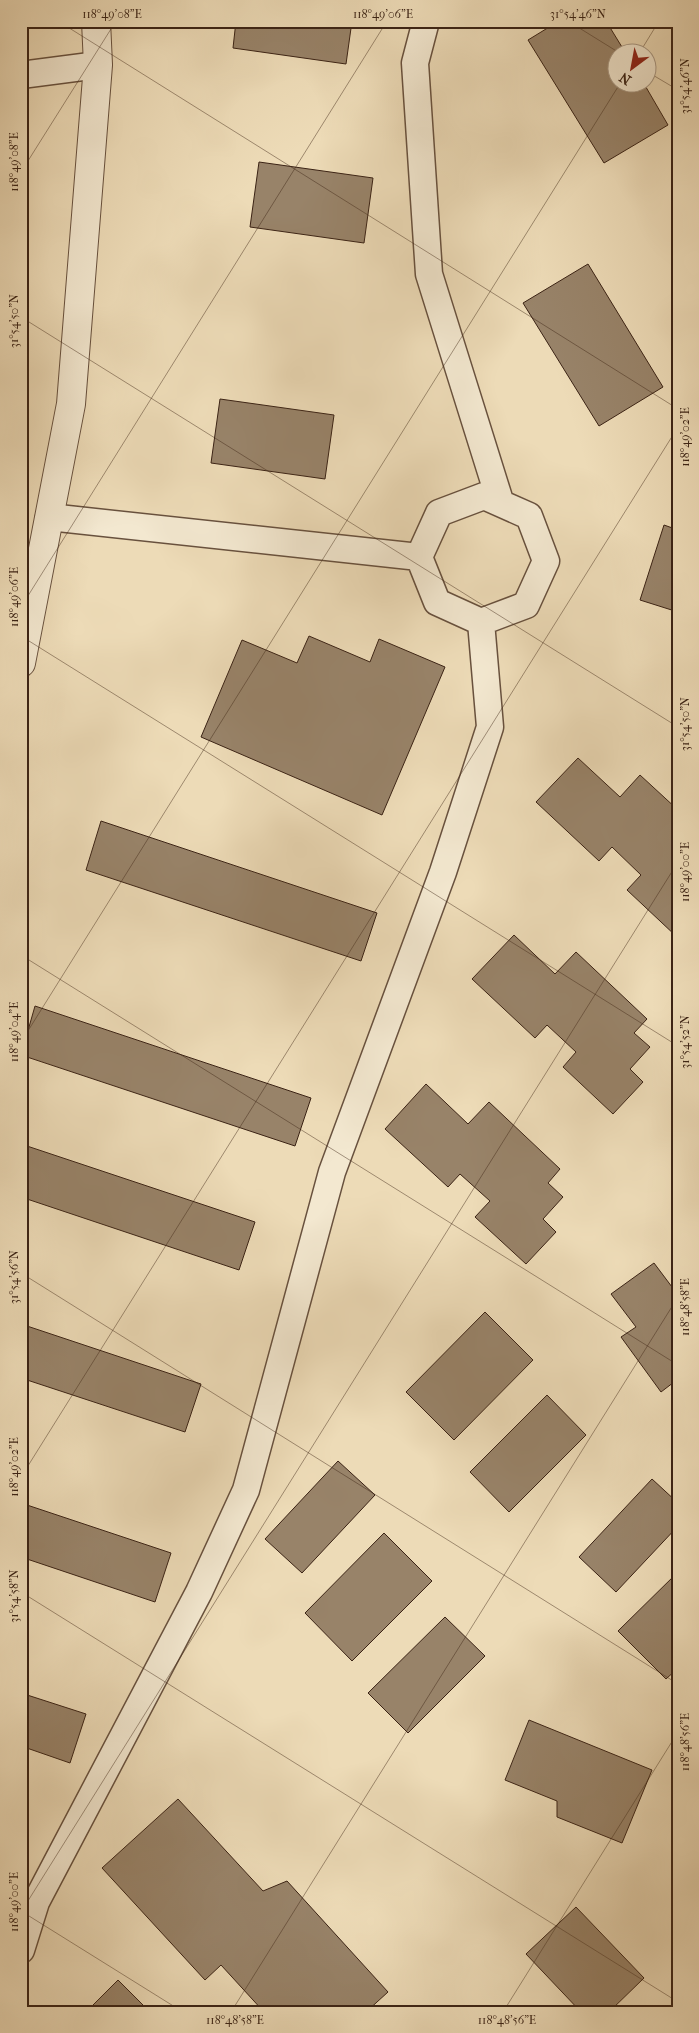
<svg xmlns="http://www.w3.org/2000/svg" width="699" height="2033" viewBox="0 0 699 2033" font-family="'IM FELL French Canon',serif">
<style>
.building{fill:#988369;stroke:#3b2315}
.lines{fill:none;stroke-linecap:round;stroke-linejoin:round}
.minor-casing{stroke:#68513e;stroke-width:29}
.tertiary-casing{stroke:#68513e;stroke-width:30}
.minor{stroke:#f3e8d0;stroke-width:26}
.tertiary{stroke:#f3e8d0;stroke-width:28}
.ticks{fill:none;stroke:#3b2315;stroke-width:1;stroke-opacity:0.45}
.neatline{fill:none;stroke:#3b2315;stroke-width:2}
.ticks-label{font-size:12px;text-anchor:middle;fill:#3b2315}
</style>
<rect width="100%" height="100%" fill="#eddbb7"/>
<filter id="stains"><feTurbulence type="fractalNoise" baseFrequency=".004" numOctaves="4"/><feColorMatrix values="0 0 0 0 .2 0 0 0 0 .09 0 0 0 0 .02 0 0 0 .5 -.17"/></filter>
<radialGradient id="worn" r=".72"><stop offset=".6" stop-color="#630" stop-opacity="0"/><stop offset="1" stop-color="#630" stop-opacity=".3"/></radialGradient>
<!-- building -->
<path class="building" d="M 236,21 L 352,21 L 346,64 L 233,48 Z
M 559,21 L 606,21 L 625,52 L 616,52 L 616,82 L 643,82 L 668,125 L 604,163 L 528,40 Z
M 259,162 L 373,178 L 364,243 L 250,227 Z
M 588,264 L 663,387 L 599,426 L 523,303 Z
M 220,399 L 334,415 L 325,479 L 211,463 Z
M 664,525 L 678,530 L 678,612 L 640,600 Z
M 309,636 L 370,662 L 379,639 L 445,667 L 382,815 L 201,737 L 242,640 L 297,663 Z
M 578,758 L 620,797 L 640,775 L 678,810 L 677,937 L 627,890 L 641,875 L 612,847 L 599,861 L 536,802 Z
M 101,821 L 377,913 L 361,961 L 86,870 Z
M 514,935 L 555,974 L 576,952 L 647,1019 L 634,1033 L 650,1047 L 630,1069 L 643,1082 L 613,1114 L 563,1067 L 576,1052 L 547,1025 L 535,1038 L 472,979 Z
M 35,1006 L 311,1098 L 295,1146 L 21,1055 Z
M 426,1084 L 468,1124 L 489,1102 L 560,1169 L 548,1183 L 563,1197 L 543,1219 L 556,1232 L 526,1264 L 475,1217 L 490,1201 L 460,1174 L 448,1187 L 385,1129 Z
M 21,1144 L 255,1222 L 239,1270 L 21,1197 Z
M 654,1263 L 678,1295 L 678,1379 L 661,1392 L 621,1337 L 636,1327 L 611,1294 Z
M 485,1312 L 533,1360 L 454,1440 L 406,1392 Z
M 21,1324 L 201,1384 L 185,1432 L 21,1378 Z
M 547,1395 L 586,1435 L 509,1512 L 470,1472 Z
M 338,1461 L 375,1495 L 302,1573 L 265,1539 Z
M 652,1479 L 678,1503 L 678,1526 L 616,1592 L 579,1557 Z
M 21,1503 L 171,1553 L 155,1602 L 21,1557 Z
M 384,1533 L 432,1581 L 352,1661 L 305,1613 Z
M 678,1572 L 678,1668 L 666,1679 L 618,1631 Z
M 445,1617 L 485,1656 L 408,1733 L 368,1693 Z
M 21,1693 L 86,1714 L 70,1763 L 21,1746 Z
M 529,1720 L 652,1770 L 622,1843 L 557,1817 L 557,1801 L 505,1780 Z
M 178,1799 L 263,1891 L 287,1881 L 388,1992 L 366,2012 L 264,2012 L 221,1965 L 205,1980 L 102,1868 Z
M 576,1907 L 644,1978 L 609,2012 L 581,2012 L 526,1954 Z
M 118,1980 L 150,2012 L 86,2012 Z"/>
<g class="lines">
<defs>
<path id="minor" d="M 426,21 L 415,63 L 429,274 L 500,501
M 21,75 L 98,65
M 484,496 L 529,516 L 546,561 L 526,605 L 481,622 L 437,602 L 419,557 L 439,513 Z
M 49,517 L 419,557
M 21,1950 L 36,1902 L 199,1592 L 246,1490 L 332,1172 L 443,872 L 490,727 L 481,622"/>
<path id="tertiary" d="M 21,663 L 71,404 L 98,65 L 96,21"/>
</defs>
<!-- minor casing -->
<use href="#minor" class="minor-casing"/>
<!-- tertiary casing -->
<use href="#tertiary" class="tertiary-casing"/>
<!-- minor -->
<use href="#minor" class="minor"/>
<!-- tertiary -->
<use href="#tertiary" class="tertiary"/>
</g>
<!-- ticks -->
<path class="ticks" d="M 58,21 L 678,409M 568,21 L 618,52M 640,52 L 659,21M 646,71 L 678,90M 21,172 L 116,21M 21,317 L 678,727M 21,607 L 387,21M 21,636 L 678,1046M 21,955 L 678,1365M 21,1042 L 621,82M 21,1273 L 678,1684M 21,1477 L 678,427M 21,1592 L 678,2002M 21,1911 L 183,2012M 21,1912 L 678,862M 231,2012 L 678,1297M 503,2012 L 678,1732"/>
<!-- margin -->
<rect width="699" height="2033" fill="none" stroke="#eddbb7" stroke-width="55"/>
<!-- north arrow -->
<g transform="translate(632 68) rotate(212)"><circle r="24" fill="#f3e8d0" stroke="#a99985"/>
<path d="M0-4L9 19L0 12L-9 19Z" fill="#8f2418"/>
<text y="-8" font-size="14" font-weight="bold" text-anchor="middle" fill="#3b2315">N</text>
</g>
<rect x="28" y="28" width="644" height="1978" class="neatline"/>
<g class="ticks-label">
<text x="112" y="18">118°49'08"E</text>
<text x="383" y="18">118°49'06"E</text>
<text x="578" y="18">31°54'46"N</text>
<text transform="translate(685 86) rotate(-90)" y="4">31°54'46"N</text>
<text transform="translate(14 162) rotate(-90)" y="4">118°49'08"E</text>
<text transform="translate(14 321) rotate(-90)" y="4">31°54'50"N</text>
<text transform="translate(685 437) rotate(-90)" y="4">118°49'02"E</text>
<text transform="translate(14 597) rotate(-90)" y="4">118°49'06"E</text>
<text transform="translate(685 724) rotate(-90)" y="4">31°54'50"N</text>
<text transform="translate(685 872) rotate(-90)" y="4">118°49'00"E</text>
<text transform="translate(14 1032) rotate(-90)" y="4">118°49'04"E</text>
<text transform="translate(685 1042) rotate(-90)" y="4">31°54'52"N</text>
<text transform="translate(14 1277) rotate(-90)" y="4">31°54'56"N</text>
<text transform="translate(685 1307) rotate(-90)" y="4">118°48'58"E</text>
<text transform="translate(14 1467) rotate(-90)" y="4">118°49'02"E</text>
<text transform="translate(14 1596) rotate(-90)" y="4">31°54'58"N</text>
<text transform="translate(685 1742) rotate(-90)" y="4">118°48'56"E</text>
<text transform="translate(14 1902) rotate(-90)" y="4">118°49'00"E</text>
<text x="235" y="2024">118°48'58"E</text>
<text x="507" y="2024">118°48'56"E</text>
</g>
<rect width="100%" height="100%" filter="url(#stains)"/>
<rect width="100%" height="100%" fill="url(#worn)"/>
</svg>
